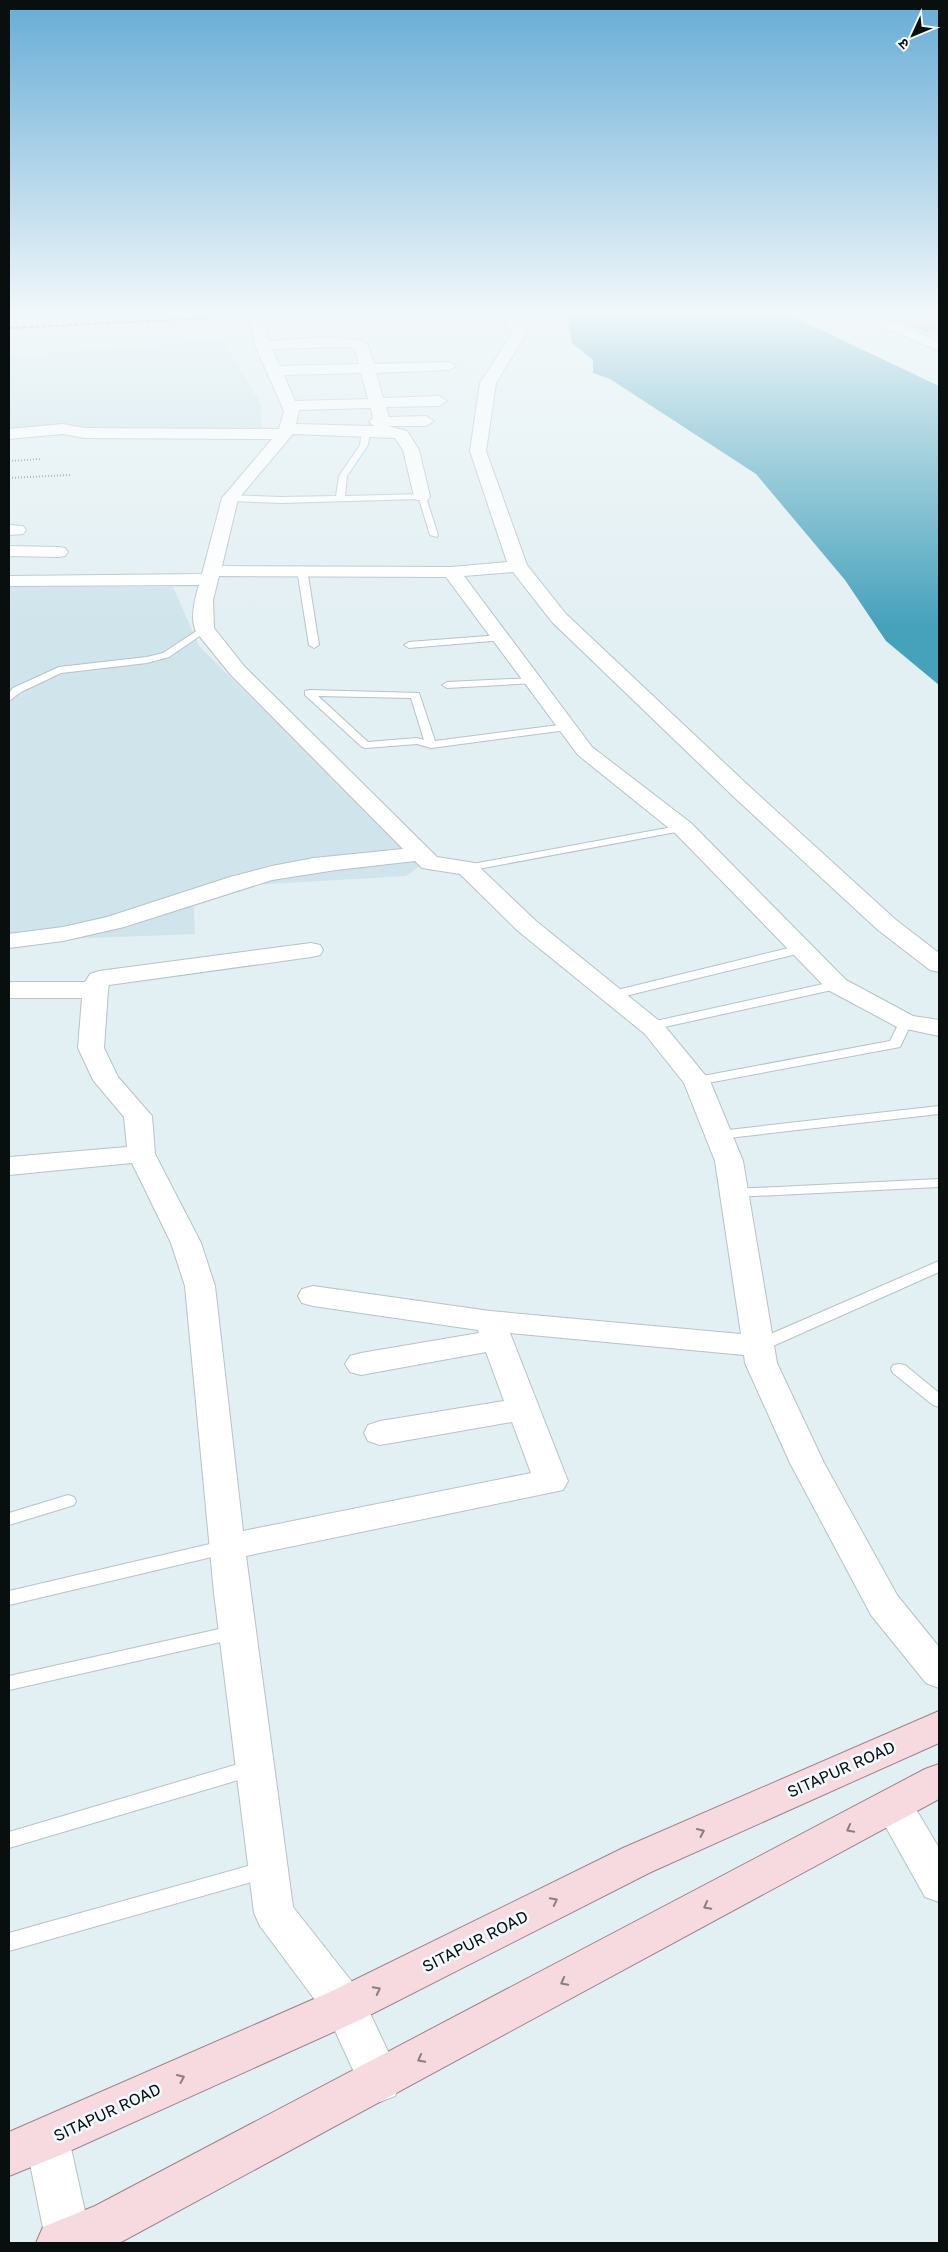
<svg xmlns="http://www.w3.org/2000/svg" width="948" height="2252" viewBox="0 0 948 2252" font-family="'Golos Text','Noto Sans Devanagari',sans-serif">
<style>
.built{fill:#cfe4eb}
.green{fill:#e7aebc}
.water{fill:#46a1bb}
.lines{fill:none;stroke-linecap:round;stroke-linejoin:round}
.service-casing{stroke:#b6c3c7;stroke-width:2}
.minor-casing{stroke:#b6c3c7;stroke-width:2}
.primary-casing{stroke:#a08189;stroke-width:2}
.path{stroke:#747d7f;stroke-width:2;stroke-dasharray:1 2;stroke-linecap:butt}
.service{fill:#fff;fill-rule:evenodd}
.minor{fill:#fff;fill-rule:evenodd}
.primary{fill:#f7d9e0;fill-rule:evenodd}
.rail{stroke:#5d6567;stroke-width:2;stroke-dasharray:4.5 2;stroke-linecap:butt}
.oneway{stroke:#8c7e82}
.labels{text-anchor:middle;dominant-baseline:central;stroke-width:5;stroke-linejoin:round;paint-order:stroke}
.near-street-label{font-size:16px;fill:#090e0f;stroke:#f1fbff}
</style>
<rect width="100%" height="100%" fill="#e2eff3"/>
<!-- built -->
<path class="built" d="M 222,340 L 261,404 L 262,432 L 86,430 L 63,427 L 9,431 L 9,356 Z
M 9,586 L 173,587 L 199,646 L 421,865 L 406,876 L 213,887 L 193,891 L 195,934 L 9,941 Z"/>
<!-- green -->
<path class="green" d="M 876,311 L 939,311 L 939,337 L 898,322 Z"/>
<!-- water -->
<path class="water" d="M 567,311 L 781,311 L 939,386 L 939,685 L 886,641 L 845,580 L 756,474 L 610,379 L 593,373 L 593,360 L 572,343 Z"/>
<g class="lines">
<defs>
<path id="service" d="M 366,428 L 370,430 L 368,445 L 347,476 L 345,496 L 425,494 L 438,535 L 437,537 L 430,535 L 419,499 L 281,503 L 230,501 L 226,498 L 230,495 L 281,497 L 336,496 L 339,476 L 360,445 L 362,430 Z
M 302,566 L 307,569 L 319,645 L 314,648 L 309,645 L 297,569 Z
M 204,626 L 209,629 L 207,631 L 169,657 L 147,663 L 61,673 L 21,692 L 9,701 L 9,693 L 13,688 L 59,667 L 147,657 L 163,653 Z
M 500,635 L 505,638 L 503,640 L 409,648 L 404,645 L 409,642 Z
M 532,678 L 537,681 L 536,683 L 447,688 L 442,685 L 447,682 Z
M 309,690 L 419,693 L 435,741 L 567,724 L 572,727 L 567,730 L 431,748 L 417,744 L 366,748 L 362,747 L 305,695 L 305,691 ZM 318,696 L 411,698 L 424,740 L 417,738 L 368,742 Z
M 683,825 L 689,828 L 687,830 L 467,871 L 461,868 L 467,865 Z
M 801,945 L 807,949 L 805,952 L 613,999 L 607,995 L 609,992 Z
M 837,981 L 843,985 L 841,988 L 651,1030 L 645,1026 L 651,1022 Z
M 906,1018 L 912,1022 L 900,1047 L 697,1085 L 690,1081 L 697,1077 L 890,1041 L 901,1019 Z
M 939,1106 L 939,1114 L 719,1139 L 712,1135 L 719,1131 Z
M 939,1179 L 939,1187 L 734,1197 L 727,1193 L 734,1189 Z
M 939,1261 L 939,1272 L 764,1350 L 752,1350 L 750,1346 L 752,1342 Z
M 899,1364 L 905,1365 L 939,1393 L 939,1407 L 933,1405 L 893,1373 L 891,1369 L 893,1365 Z
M 68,1495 L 74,1497 L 76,1501 L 74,1505 L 9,1525 L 9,1513 Z
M 227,1540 L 233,1542 L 236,1547 L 233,1552 L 9,1605 L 9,1591 Z
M 237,1625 L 243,1627 L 246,1632 L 243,1637 L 9,1690 L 9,1676 Z
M 255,1759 L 262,1761 L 265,1767 L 262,1773 L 9,1848 L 9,1832 Z
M 266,1861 L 273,1864 L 276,1870 L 273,1876 L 9,1951 L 9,1933 Z"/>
<path id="minor" d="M 247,311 L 261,311 L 269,341 C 285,340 360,333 368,345 L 374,364 L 449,362 L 456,366 L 449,370 L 376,373 L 383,398 L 439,396 L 447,401 L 439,406 L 386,407 L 389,417 L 426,416 L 434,421 L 426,426 L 388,426 L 407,431 L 419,450 L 430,496 L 428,500 L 416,500 L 414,496 L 403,450 L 395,438 L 293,434 L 238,499 L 222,566 L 451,567 L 507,562 L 470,451 L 480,383 L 512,334 L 502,313 L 504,311 L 514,311 L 526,334 L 496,383 L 486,451 L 527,565 L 566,614 L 751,788 L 896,920 L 939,953 L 939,972 L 930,970 L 878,930 L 735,798 L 552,622 L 513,572 L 464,576 L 592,747 L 691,823 L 846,980 L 913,1016 L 939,1020 L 939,1036 L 897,1027 L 828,990 L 675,833 L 578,755 L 446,577 L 219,576 L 213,600 L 214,628 L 244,666 L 437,857 L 475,863 L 536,921 L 663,1024 L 710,1081 L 743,1161 L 777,1363 L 824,1463 L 897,1595 L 939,1647 L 939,1688 L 926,1683 L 871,1615 L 790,1463 L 745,1363 L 744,1355 L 510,1333 L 568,1481 L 563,1490 L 246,1556 L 293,1907 L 360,1992 L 402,2081 L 395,2096 L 380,2102 L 365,2096 L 330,2020 L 260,1926 L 254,1913 L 214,1593 L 185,1286 L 171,1243 L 132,1163 L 9,1175 L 9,1157 L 127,1147 L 124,1117 L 93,1080 L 78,1048 L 82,998 L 9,998 L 9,982 L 85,982 L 90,974 L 99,971 L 311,943 L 320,945 L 323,950 L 320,955 L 311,957 L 109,985 L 108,990 L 104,1048 L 118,1077 L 152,1116 L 155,1154 L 201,1243 L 215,1286 L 243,1531 L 531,1473 L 512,1422 L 380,1445 L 368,1441 L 364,1433 L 368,1425 L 380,1421 L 504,1401 L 486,1352 L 361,1375 L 350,1372 L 345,1364 L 350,1356 L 361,1353 L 479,1333 L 478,1330 L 313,1306 L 302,1303 L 298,1296 L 302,1289 L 313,1286 L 490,1311 L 741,1334 L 715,1161 L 684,1083 L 645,1034 L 518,931 L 460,874 L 422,868 L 415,861 L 336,870 L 272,880 L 124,927 L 63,941 L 9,948 L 9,934 L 63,927 L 107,917 L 230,877 L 272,866 L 314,858 L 403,849 L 230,674 L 197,633 C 189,621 195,598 199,585 L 9,586 L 9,576 L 202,574 L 222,498 L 272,439 L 84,438 L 63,434 L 9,439 L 9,429 L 63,424 L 84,428 L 279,429 L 284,411 L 255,345 ZM 345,347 L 355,349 L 359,364 L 280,366 L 272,349 ZM 361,373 L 368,399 L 295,401 L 284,375 ZM 371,408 L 373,418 L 369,422 L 374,426 L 296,424 L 299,410 Z
M 851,311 L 869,311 L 939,342 L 939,351 L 853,314 Z
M 9,525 L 23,526 L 26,530 L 23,534 L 9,535 Z
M 9,546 L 59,547 L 65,548 L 68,552 L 65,556 L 59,557 L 9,556 Z
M 893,1789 L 907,1794 L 939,1848 L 939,1902 L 925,1897 L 874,1806 L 879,1794 Z
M 47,2117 L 63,2124 L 69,2139 L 92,2243 L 46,2243 L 25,2139 L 31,2124 Z"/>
<path id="primary" d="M 939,1711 L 939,1743 L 651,1872 L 360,2020 L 63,2154 L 9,2176 L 9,2132 L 330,1992 L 623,1848 Z
M 939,1764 L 939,1799 L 123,2241 L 118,2243 L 36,2243 L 43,2227 L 95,2206 L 925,1769 Z"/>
</defs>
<!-- service casing -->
<use href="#service" class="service-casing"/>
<!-- minor casing -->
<use href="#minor" class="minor-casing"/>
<!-- primary casing -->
<use href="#primary" class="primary-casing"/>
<!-- path -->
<path class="path" d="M 9,461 L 42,459
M 9,478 L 70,475"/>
<!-- service -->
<use href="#service" class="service"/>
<!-- minor -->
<use href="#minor" class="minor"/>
<!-- primary -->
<use href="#primary" class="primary"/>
<!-- rail -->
<path class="rail" d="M 9,316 L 124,311
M 9,328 L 351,311"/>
</g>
<!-- one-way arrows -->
<defs><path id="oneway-chevron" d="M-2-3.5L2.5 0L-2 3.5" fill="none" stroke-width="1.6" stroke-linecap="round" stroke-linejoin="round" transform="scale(1.25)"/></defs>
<g class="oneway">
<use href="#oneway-chevron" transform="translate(850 1829) rotate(152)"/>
<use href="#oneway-chevron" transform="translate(701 1832) rotate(-24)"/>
<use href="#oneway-chevron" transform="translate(554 1901) rotate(-27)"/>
<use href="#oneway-chevron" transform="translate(707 1906) rotate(152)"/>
<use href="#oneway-chevron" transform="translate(564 1982) rotate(152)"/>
<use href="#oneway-chevron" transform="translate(377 1990) rotate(-27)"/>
<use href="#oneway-chevron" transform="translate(421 2059) rotate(152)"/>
<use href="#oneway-chevron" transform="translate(181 2078) rotate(-24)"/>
</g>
<!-- sky -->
<linearGradient id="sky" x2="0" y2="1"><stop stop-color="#67acd6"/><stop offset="0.5" stop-color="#f2f8fa"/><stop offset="1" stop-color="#f2f8fa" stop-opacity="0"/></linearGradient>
<rect width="948" height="626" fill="url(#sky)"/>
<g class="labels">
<!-- near-street labels -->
<g class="near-street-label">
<text transform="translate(841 1769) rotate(-24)">SITAPUR ROAD</text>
<text transform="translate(475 1941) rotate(-27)">SITAPUR ROAD</text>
<text transform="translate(107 2112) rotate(-25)">SITAPUR ROAD</text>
</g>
</g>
<!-- border -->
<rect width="948" height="2252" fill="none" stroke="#090e0f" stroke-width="20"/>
<!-- north arrow -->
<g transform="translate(913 35) rotate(226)" stroke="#f1fbff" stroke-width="4" paint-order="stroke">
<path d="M0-4L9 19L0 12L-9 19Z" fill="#090e0f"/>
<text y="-8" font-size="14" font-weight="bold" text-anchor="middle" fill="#090e0f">उ</text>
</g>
</svg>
